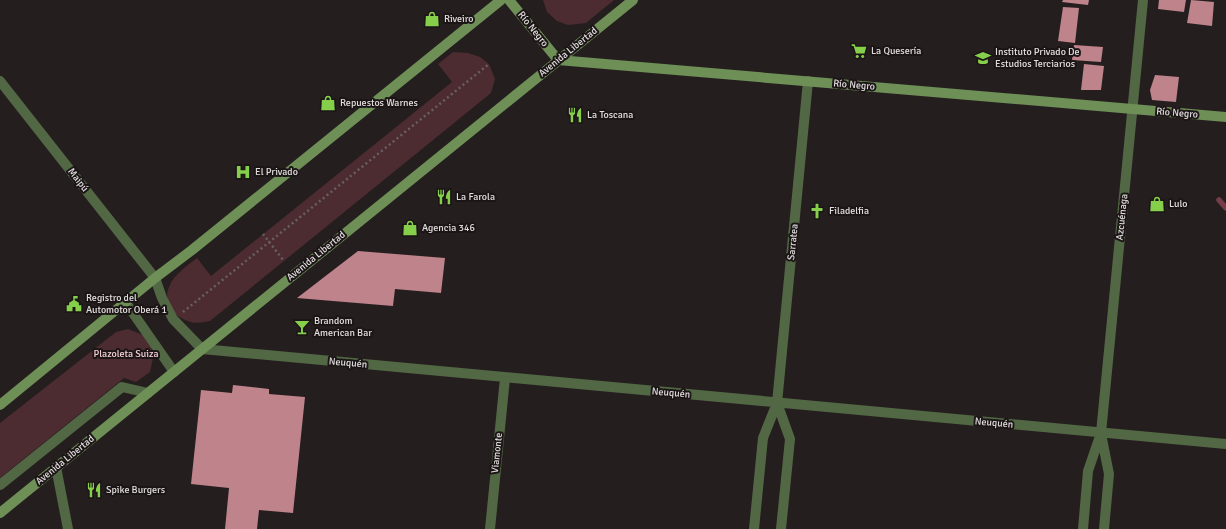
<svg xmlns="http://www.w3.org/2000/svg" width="1226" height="529" viewBox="0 0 1226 529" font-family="Signika,sans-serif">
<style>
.green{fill:#4c2b31}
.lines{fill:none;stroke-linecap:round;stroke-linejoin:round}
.stream{stroke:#733e48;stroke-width:5.5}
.building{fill:#bf838c}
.path{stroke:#676162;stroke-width:2.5;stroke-dasharray:2 3;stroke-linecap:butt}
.lane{stroke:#526844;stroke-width:10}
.street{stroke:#526844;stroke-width:10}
.secondary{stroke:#6e9057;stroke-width:10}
.labels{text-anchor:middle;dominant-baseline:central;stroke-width:4;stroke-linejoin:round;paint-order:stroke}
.poi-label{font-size:10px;fill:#e2ddde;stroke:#1b1516;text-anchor:start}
.street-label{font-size:10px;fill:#e2ddde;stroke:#1b1516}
.park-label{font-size:10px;fill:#f6d1d6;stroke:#1b1516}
</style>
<rect width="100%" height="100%" fill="#251e1f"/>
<!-- green -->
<path class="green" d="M 543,0 L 614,0 L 586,23 L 568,25 L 557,21 L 547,12 Z
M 453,52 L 468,53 L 480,57 L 489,64 L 495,79 L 491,93 L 210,321 C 204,322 196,324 191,322 C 175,318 162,304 169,287 C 174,274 187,266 197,258 L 211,276 L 452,82 L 438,64 Z
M 128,329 L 143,335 L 151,346 L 153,358 L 150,372 L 136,382 L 124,378 L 0,478 L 0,423 L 116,332 Z"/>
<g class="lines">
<!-- stream -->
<path class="stream" d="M 1219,200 L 1226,208"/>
</g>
<!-- building -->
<path class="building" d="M 1063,0 L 1089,0 L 1088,5 L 1062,2 Z
M 1159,0 L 1186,0 L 1184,12 L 1158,9 Z
M 1191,0 L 1214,2 L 1212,26 L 1187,23 Z
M 1063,7 L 1079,8 L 1075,43 L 1058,41 Z
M 1074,45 L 1103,47 L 1101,62 L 1072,60 Z
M 1084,64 L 1104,66 L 1101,90 L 1081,90 Z
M 1155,75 L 1179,77 L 1176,102 L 1152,100 L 1150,90 Z
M 358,251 L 445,258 L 441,293 L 395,289 L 393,306 L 297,298 Z
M 233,385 L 269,389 L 269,394 L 305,397 L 293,513 L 259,510 L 257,529 L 225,529 L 229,488 L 191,484 L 201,390 L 232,393 Z"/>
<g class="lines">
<!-- path -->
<path class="path" d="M 263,234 L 284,261
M 183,312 L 489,64"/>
<!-- lane -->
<path class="lane" d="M 0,485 L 122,387 L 148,393"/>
<!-- street -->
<path class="street" d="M 0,81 L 155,278 L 162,298 L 173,319 L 202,349 L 1226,444
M 126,303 L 174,372
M 777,403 L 790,439 L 781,529
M 1101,434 L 1109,474 L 1104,529
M 56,467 L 68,529
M 490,529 L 505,378
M 754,529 L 763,438 L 777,403 L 808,81
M 1083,529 L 1088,471 L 1101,433 L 1143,0"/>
<!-- secondary -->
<path class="secondary" d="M 509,0 L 558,60 L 1226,117
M 0,405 L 155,278 L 192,250 L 501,0
M 0,513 L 633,0"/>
</g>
<!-- icons -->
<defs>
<symbol id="shop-bare" viewBox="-9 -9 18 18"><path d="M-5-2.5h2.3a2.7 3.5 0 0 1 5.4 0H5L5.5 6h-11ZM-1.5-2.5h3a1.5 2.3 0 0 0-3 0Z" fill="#86cf4b" stroke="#1b1516" stroke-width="2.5" paint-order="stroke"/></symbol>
<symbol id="supermarket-bare" viewBox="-9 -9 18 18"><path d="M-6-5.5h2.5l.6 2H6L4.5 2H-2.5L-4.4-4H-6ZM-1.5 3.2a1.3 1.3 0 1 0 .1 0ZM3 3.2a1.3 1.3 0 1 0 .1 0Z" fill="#86cf4b" stroke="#1b1516" stroke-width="2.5" paint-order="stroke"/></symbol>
<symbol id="university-bare" viewBox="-9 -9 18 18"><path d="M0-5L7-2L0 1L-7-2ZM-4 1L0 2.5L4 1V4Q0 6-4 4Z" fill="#86cf4b" stroke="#1b1516" stroke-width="2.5" paint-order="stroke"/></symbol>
<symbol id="restaurant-bare" viewBox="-9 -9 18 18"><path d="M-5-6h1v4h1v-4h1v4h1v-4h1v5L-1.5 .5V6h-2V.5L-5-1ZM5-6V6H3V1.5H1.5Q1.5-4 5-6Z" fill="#86cf4b" stroke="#1b1516" stroke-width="2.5" paint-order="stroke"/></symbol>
<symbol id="hospital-bare" viewBox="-9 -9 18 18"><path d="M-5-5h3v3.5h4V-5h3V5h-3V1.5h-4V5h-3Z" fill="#86cf4b" stroke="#1b1516" stroke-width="2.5" paint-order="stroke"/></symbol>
<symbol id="church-bare" viewBox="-9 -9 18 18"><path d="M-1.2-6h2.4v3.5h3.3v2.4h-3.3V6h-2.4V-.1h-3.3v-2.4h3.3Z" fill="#86cf4b" stroke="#1b1516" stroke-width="2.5" paint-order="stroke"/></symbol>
<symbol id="civic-bare" viewBox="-9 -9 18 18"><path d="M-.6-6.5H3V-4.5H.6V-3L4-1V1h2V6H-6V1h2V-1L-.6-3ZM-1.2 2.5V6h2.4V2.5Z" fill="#86cf4b" stroke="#1b1516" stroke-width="2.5" paint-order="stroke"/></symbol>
<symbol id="bar-bare" viewBox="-9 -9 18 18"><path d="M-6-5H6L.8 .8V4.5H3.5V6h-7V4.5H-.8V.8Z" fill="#86cf4b" stroke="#1b1516" stroke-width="2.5" paint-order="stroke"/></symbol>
</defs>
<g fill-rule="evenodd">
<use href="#shop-bare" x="421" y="8" width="22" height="22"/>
<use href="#supermarket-bare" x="848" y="40" width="22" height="22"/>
<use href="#university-bare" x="972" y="47" width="22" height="22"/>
<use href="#shop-bare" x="317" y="92" width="22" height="22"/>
<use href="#restaurant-bare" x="564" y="104" width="22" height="22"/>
<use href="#hospital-bare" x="232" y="161" width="22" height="22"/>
<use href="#restaurant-bare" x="433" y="186" width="22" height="22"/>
<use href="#shop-bare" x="1146" y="193" width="22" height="22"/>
<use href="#church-bare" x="806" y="200" width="22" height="22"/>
<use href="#shop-bare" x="399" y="217" width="22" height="22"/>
<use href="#civic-bare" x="63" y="293" width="22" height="22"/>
<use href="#bar-bare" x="291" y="316" width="22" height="22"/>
<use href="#restaurant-bare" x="83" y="479" width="22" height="22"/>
</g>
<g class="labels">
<!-- poi labels -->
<g class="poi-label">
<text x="444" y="19">Riveiro</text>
<text x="871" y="51">La Quesería</text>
<text x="995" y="52">Instituto Privado De<tspan x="995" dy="12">Estudios Terciarios</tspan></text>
<text x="340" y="103">Repuestos Warnes</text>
<text x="587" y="115">La Toscana</text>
<text x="255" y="172">El Privado</text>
<text x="456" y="197">La Farola</text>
<text x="1169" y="204">Lulo</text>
<text x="829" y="211">Filadelfia</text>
<text x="422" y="228">Agencia 346</text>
<text x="86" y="298">Registro del<tspan x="86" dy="12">Automotor Oberá 1</tspan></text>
<text x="314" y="321">Brandom<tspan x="314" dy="12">American Bar</tspan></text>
<text x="106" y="490">Spike Burgers</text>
</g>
<!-- street labels -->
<g class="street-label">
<text transform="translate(533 29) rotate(51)">Río Negro</text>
<text transform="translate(568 52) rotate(-39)">Avenida Libertad</text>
<text transform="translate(854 85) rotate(5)">Río Negro</text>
<text transform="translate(1177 113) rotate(5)">Río Negro</text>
<text transform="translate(78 180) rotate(52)">Maipú</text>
<text transform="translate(1122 217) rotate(-84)">Azcuénaga</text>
<text transform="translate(793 242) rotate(-84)">Sarratea</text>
<text transform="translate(316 256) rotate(-39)">Avenida Libertad</text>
<text transform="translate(348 363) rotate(5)">Neuquén</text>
<text transform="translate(671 393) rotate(5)">Neuquén</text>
<text transform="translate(994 423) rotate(5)">Neuquén</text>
<text transform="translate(497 453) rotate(-84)">Viamonte</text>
<text transform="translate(65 460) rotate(-39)">Avenida Libertad</text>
</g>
<!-- park labels -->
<g class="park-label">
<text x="126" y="354">Plazoleta Suiza</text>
</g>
</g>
</svg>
